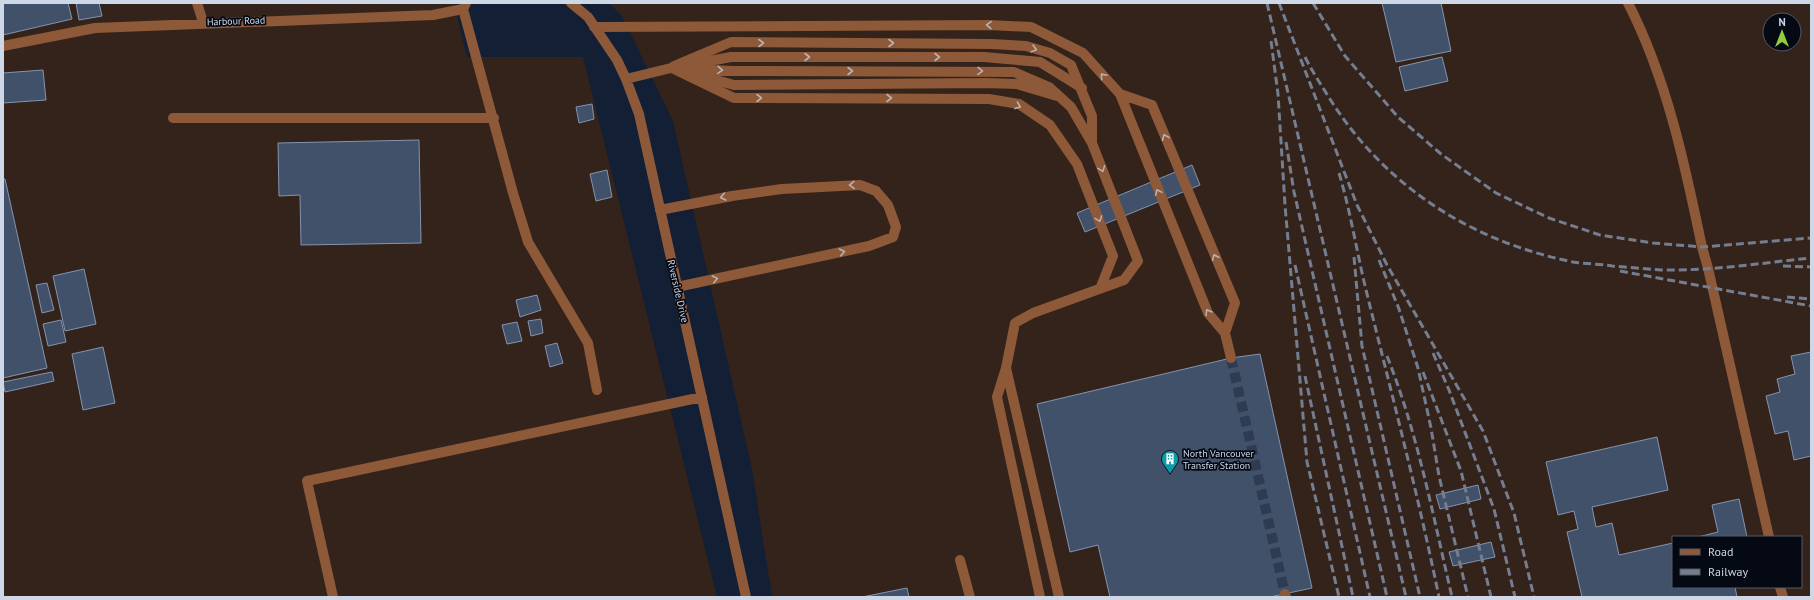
<svg xmlns="http://www.w3.org/2000/svg" width="1814" height="600" viewBox="0 0 1814 600" font-family="'PT Sans',sans-serif">
<style>
.industrial{fill:#33231a;fill-rule:evenodd}
.building{fill:#42516a;stroke:#8494b0}
.lines{fill:none;stroke-linecap:round;stroke-linejoin:round}
.minor-tunnel{stroke:#2f3b50;stroke-width:10;stroke-dasharray:10 5;stroke-linecap:butt}
.minor{stroke:#8d5939;stroke-width:10}
.rail{stroke:#747e90;stroke-width:3;stroke-dasharray:8 4;stroke-linecap:butt}
.oneway{stroke:#bab1b2}
.labels{text-anchor:middle;dominant-baseline:central;stroke-width:3.5;stroke-linejoin:round;paint-order:stroke}
.street-label{font-size:10px;fill:#ced7e6;stroke:#050913}
.poi-label{font-size:10px;fill:#ced7e6;stroke:#050913;text-anchor:start}
</style>
<rect width="100%" height="100%" fill="#131f35"/>
<!-- industrial -->
<path class="industrial" d="M 3,3 L 454,3 L 467,57 L 583,57 L 717,597 L 3,597 Z
M 609,3 L 1811,3 L 1811,597 L 772,597 L 752,469 L 673,121 L 622,16 ZM 1770,20 L 1794,20 L 1794,44 L 1770,44 ZM 1673,537 L 1801,537 L 1801,587 L 1673,587 Z"/>
<!-- building -->
<path class="building" d="M 3,3 L 68,3 L 72,19 L 3,35 Z
M 76,3 L 99,3 L 102,16 L 79,20 Z
M 1382,3 L 1441,3 L 1451,51 L 1396,62 Z
M 1442,57 L 1448,81 L 1405,91 L 1399,67 Z
M 43,70 L 46,100 L 3,103 L 3,73 Z
M 592,104 L 594,119 L 579,123 L 576,107 Z
M 419,140 L 421,243 L 301,245 L 300,195 L 279,196 L 278,143 Z
M 1192,165 L 1200,185 L 1085,232 L 1077,213 Z
M 607,170 L 612,197 L 596,201 L 590,174 Z
M 3,179 L 5,179 L 47,368 L 3,378 Z
M 84,269 L 96,324 L 65,331 L 53,276 Z
M 47,283 L 54,310 L 42,313 L 36,285 Z
M 537,295 L 541,310 L 520,317 L 516,300 Z
M 541,319 L 543,333 L 531,336 L 528,321 Z
M 61,320 L 66,342 L 48,346 L 43,324 Z
M 517,322 L 522,341 L 507,344 L 502,325 Z
M 557,343 L 563,363 L 550,367 L 545,346 Z
M 103,347 L 115,403 L 83,410 L 72,354 Z
M 1811,352 L 1811,456 L 1794,460 L 1788,431 L 1775,434 L 1766,396 L 1780,392 L 1777,379 L 1795,374 L 1791,356 Z
M 1260,354 L 1312,588 L 1270,597 L 1110,597 L 1098,545 L 1070,552 L 1037,404 L 1231,358 Z
M 52,372 L 54,381 L 5,392 L 3,382 Z
M 1657,437 L 1668,490 L 1592,507 L 1596,527 L 1612,523 L 1619,555 L 1673,543 L 1673,587 L 1735,587 L 1737,597 L 1582,597 L 1567,532 L 1578,529 L 1574,511 L 1558,515 L 1546,462 Z
M 1478,485 L 1481,499 L 1440,509 L 1436,495 Z
M 1739,499 L 1747,537 L 1698,537 L 1718,532 L 1712,505 Z
M 1491,542 L 1495,557 L 1453,566 L 1449,552 Z
M 907,588 L 909,597 L 862,597 Z"/>
<g class="lines">
<!-- minor-tunnel -->
<path class="minor-tunnel" d="M 1231,358 L 1285,594"/>
<!-- minor -->
<path class="minor" d="M 197,3 L 203,22
M 571,3 L 588,17 L 617,60 L 626,79 L 639,114 L 746,597
M 1628,3 C 1667,79 1685,165 1702,247 L 1708,268 L 1769,537
M 463,9 L 513,193 L 528,242 L 588,343 L 597,390
M 594,27 L 989,25 L 1031,27 L 1083,53 L 1120,94 L 1208,313 L 1225,333 L 1231,358
M 3,46 L 95,28 L 433,15 L 463,9 L 466,3
M 688,65 L 731,57 L 984,57 L 1040,62 L 1082,88
M 674,66 L 731,42 L 992,44 L 1026,46 L 1050,53 L 1071,65 L 1092,116 L 1092,141
M 676,70 L 734,98 L 989,99 L 1019,104 L 1050,125 L 1077,164 L 1113,256 L 1100,289
M 698,75 L 734,85 L 986,83 L 1017,84 L 1057,96
M 626,79 L 671,68 L 733,71 L 1014,72 L 1049,87 L 1071,107 L 1092,143 L 1138,261 L 1124,280 L 1033,313 L 1015,323 L 1006,368 L 1059,597
M 1120,94 L 1152,105 L 1235,303 L 1225,333
M 173,118 L 494,118
M 660,210 L 732,196 L 782,189 L 860,185 L 876,191 L 888,205 L 896,227 L 893,237 L 869,246 L 677,287
M 1006,368 L 997,397 L 1040,597
M 960,560 L 970,597
M 1780,587 L 1783,597
M 1285,594 L 1286,597
M 333,597 L 307,481 L 702,397"/>
<!-- rail -->
<path class="rail" d="M 1267,3 L 1406,597
M 1279,3 L 1357,205 L 1387,265 L 1483,431 L 1514,513 L 1534,597
M 1313,3 L 1345,56 L 1398,117 L 1441,154 L 1496,193 L 1549,218 L 1600,235 L 1653,243 L 1702,247 L 1811,238
M 1271,41 L 1278,94 L 1285,205 L 1307,462 L 1339,597
M 1305,57 C 1312,71 1320,83 1328,96 C 1384,186 1470,241 1573,262 C 1586,264 1600,264 1612,266 C 1628,267 1645,269 1661,270 C 1711,271 1761,263 1811,258
M 1286,142 L 1294,192 L 1387,597
M 1339,173 C 1351,213 1357,254 1367,294 C 1392,395 1418,495 1439,597
M 1354,257 L 1362,346 L 1420,597
M 1379,260 L 1399,309 L 1418,368 L 1431,428 L 1439,476 L 1468,597
M 1295,265 L 1370,597
M 1783,266 L 1811,267
M 1620,271 L 1811,306
M 1787,297 L 1811,299
M 1433,353 L 1449,390 L 1494,509 L 1515,597
M 1387,356 C 1418,434 1433,516 1452,597
M 1423,372 L 1461,471 L 1491,597
M 1305,376 L 1353,597"/>
</g>
<!-- one-way arrows -->
<defs><path id="oneway-chevron" d="M-2-3.5L2.5 0L-2 3.5" fill="none" stroke-width="1.6" stroke-linecap="round" stroke-linejoin="round"/></defs>
<g class="oneway">
<use href="#oneway-chevron" transform="translate(989 25) rotate(-179)"/>
<use href="#oneway-chevron" transform="translate(761 43)"/>
<use href="#oneway-chevron" transform="translate(891 43)"/>
<use href="#oneway-chevron" transform="translate(1034 49) rotate(15)"/>
<use href="#oneway-chevron" transform="translate(807 57)"/>
<use href="#oneway-chevron" transform="translate(937 57)"/>
<use href="#oneway-chevron" transform="translate(720 70) rotate(3)"/>
<use href="#oneway-chevron" transform="translate(850 71)"/>
<use href="#oneway-chevron" transform="translate(980 71) rotate(1)"/>
<use href="#oneway-chevron" transform="translate(1103 76) rotate(-131)"/>
<use href="#oneway-chevron" transform="translate(759 98)"/>
<use href="#oneway-chevron" transform="translate(889 98)"/>
<use href="#oneway-chevron" transform="translate(1018 106) rotate(21)"/>
<use href="#oneway-chevron" transform="translate(1165 137) rotate(-112)"/>
<use href="#oneway-chevron" transform="translate(1102 169) rotate(69)"/>
<use href="#oneway-chevron" transform="translate(852 185) rotate(178)"/>
<use href="#oneway-chevron" transform="translate(1158 192) rotate(-114)"/>
<use href="#oneway-chevron" transform="translate(723 197) rotate(169)"/>
<use href="#oneway-chevron" transform="translate(1099 219) rotate(69)"/>
<use href="#oneway-chevron" transform="translate(842 252) rotate(-12)"/>
<use href="#oneway-chevron" transform="translate(1215 257) rotate(-113)"/>
<use href="#oneway-chevron" transform="translate(715 279) rotate(-12)"/>
<use href="#oneway-chevron" transform="translate(1208 312) rotate(-120)"/>
</g>
<!-- icons -->
<defs>
<symbol id="building-pin" viewBox="-11 -11 22 30"><path d="M0 17L-7.5 6A9.5 9.5 0 1 1 7.5 6Z" fill="#0f9aa8" stroke="#050913"/><path d="M-4-6H4V6H1V3H-1V6H-4ZM-2.5-4.3h1.7v1.8h-1.7ZM.8-4.3h1.7v1.8H.8ZM-2.5-1h1.7V.8h-1.7ZM.8-1h1.7V.8H.8Z" fill="#fff"/></symbol>
</defs>
<g fill-rule="evenodd">
<use href="#building-pin" x="1160" y="449" width="20" height="27"/>
</g>
<g class="labels">
<!-- street labels -->
<g class="street-label">
<text transform="translate(236 21) rotate(-2)">Harbour Road</text>
<text transform="translate(678 291) rotate(77)">Riverside Drive</text>
</g>
<!-- poi labels -->
<g class="poi-label">
<text x="1183" y="453">North Vancouver<tspan x="1183" dy="12">Transfer Station</tspan></text>
</g>
</g>
<!-- border -->
<rect width="1814" height="600" fill="none" stroke="#ced7e6" stroke-width="8"/>
<!-- legend -->
<rect x="1672" y="536" width="130" height="52" fill="#050913" stroke="#555b67"/>
<rect x="1680" y="549" width="20" height="6" fill="#8d5939" stroke="#555b67"/>
<text x="1708" y="556" font-size="12" fill="#ced7e6">Road</text>
<rect x="1680" y="569" width="20" height="6" fill="#747e90" stroke="#555b67"/>
<text x="1708" y="576" font-size="12" fill="#ced7e6">Railway</text>
<!-- north arrow -->
<g transform="translate(1782 32)"><circle r="19" fill="#050913" stroke="#555b67"/>
<path d="M0-3L7 15L0 10L-7 15Z" fill="#92cd3e"/>
<text y="-6" font-size="11" font-weight="bold" text-anchor="middle" fill="#ced7e6">N</text>
</g>
</svg>
